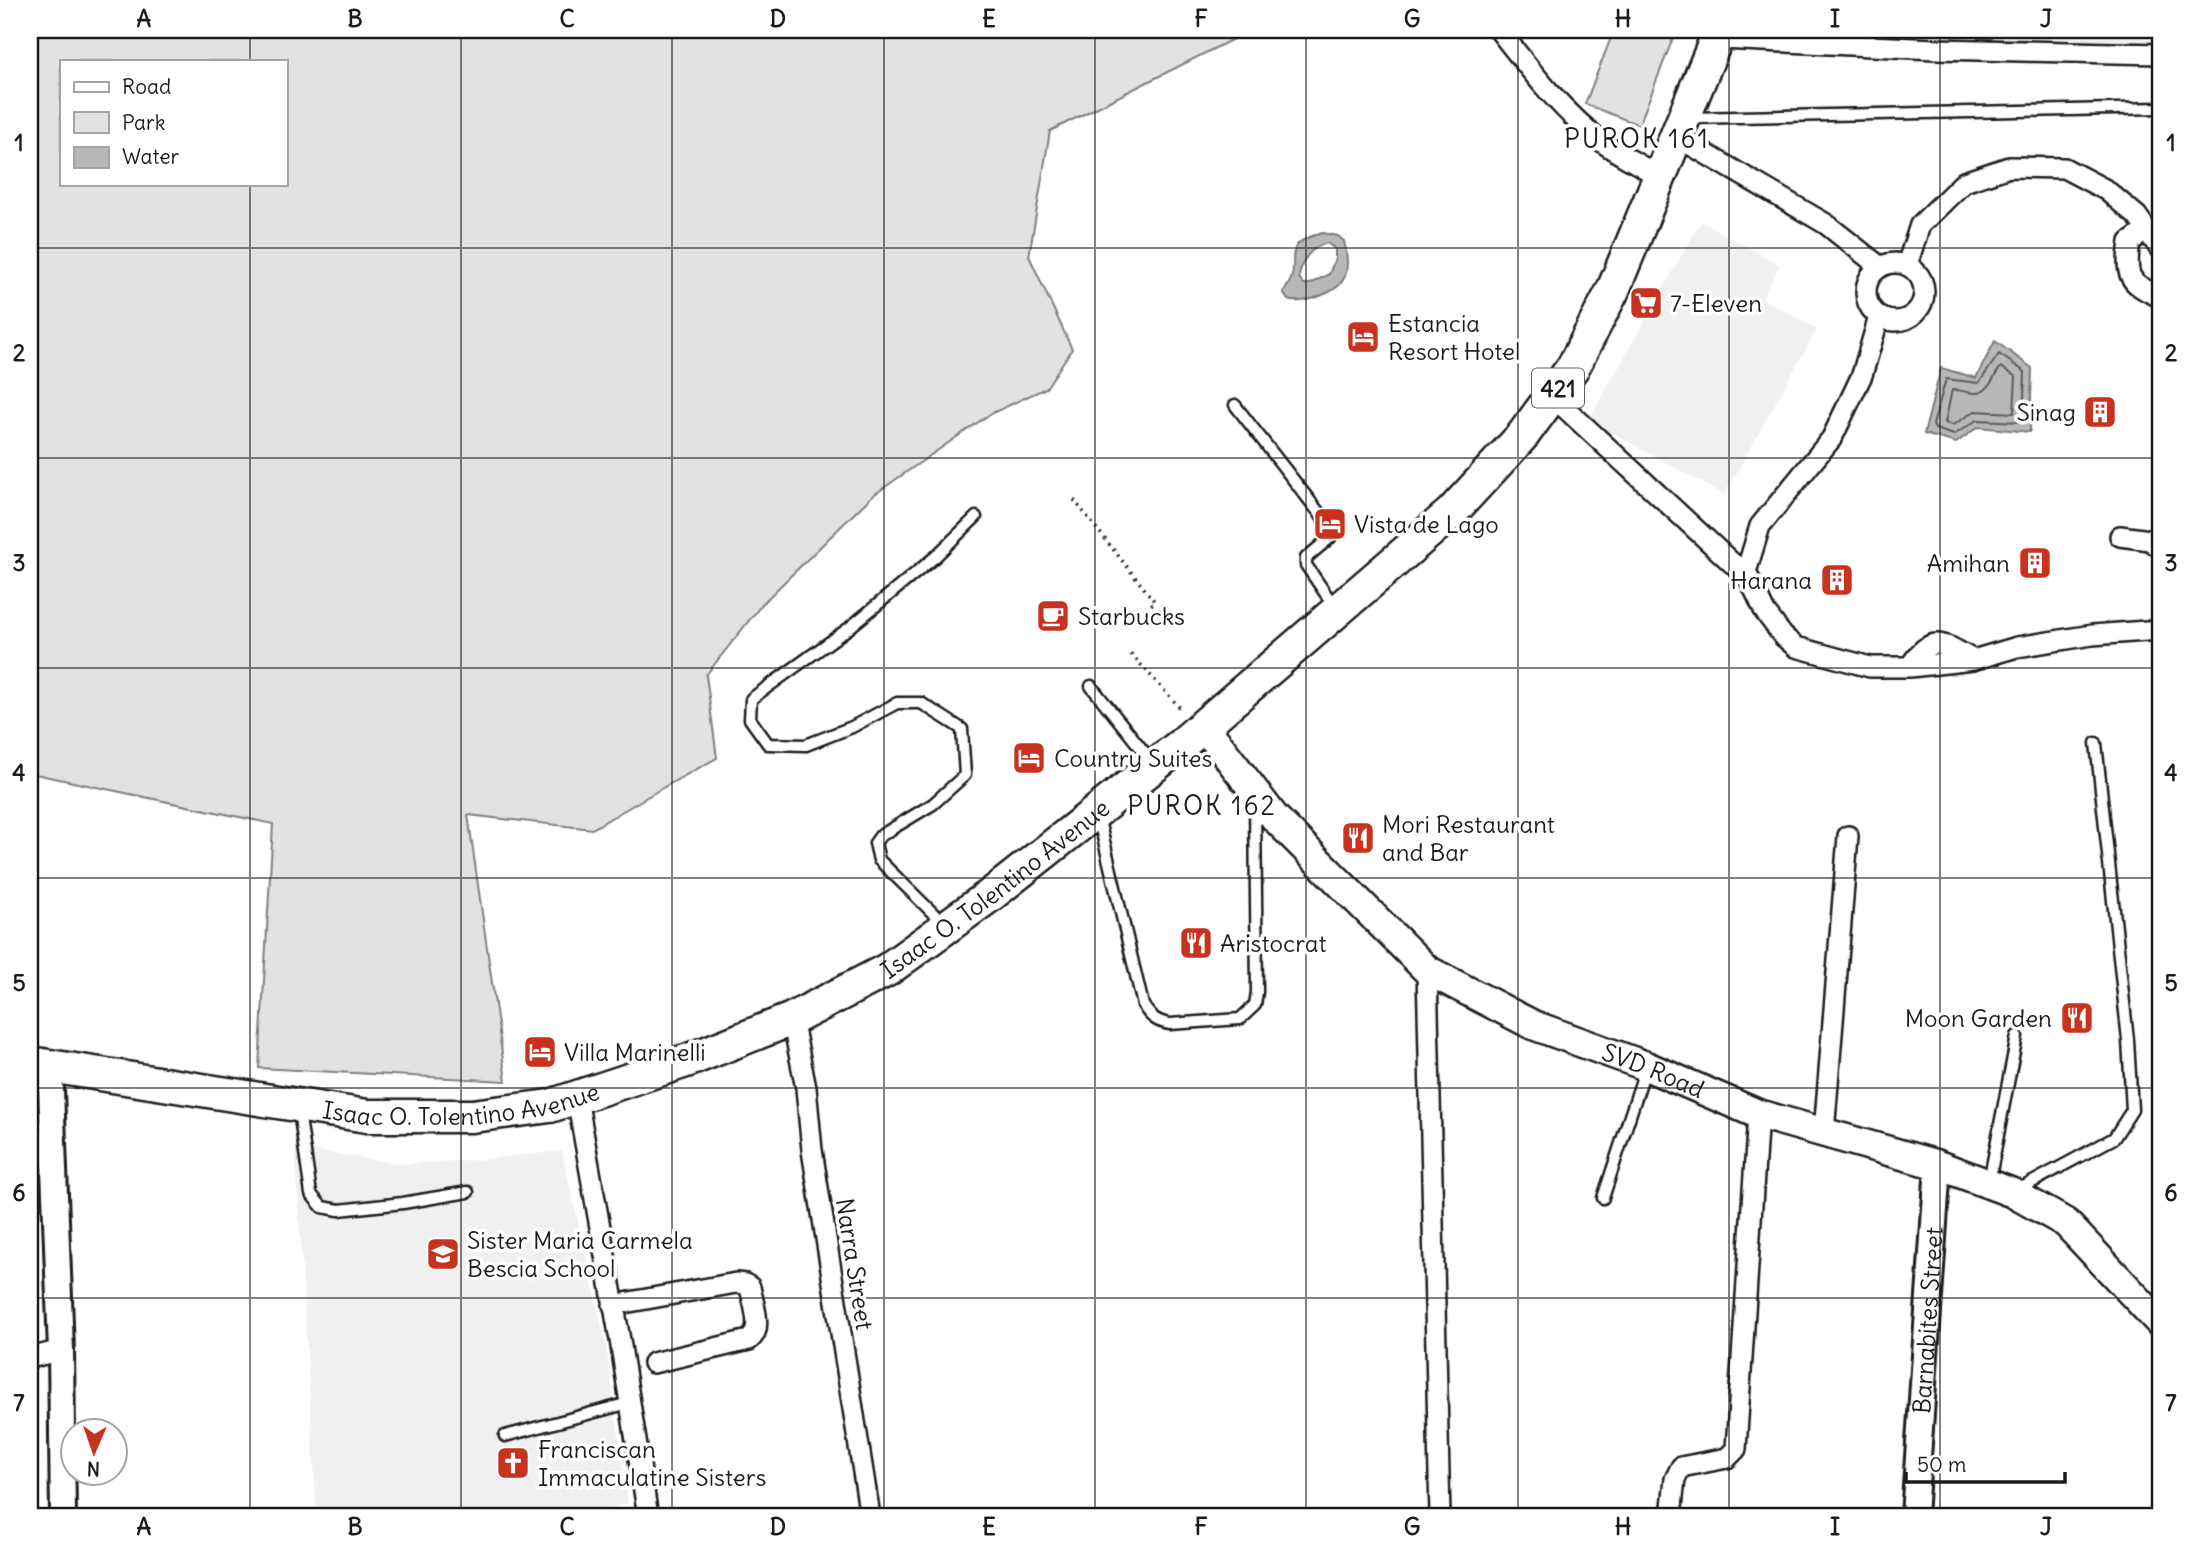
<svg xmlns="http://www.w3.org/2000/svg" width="2190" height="1546" viewBox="0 0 2190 1546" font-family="Delius,sans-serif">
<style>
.built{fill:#f0f0f0}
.green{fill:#e2e2e2;stroke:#7f7f7f;stroke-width:2;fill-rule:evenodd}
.water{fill:#b8b8b8;stroke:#7a7a7a;stroke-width:2;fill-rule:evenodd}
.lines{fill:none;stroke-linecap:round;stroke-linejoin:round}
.shore{stroke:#5a5a5a;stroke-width:2}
.service-casing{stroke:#1c1c1c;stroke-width:15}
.minor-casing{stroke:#1c1c1c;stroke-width:24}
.tertiary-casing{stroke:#1c1c1c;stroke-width:30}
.secondary-casing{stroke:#1c1c1c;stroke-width:33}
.primary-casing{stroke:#1c1c1c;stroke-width:37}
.path{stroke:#1c1c1c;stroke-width:3.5;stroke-dasharray:2 5;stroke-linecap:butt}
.service{stroke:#fff;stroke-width:10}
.minor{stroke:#fff;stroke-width:19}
.tertiary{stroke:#fff;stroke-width:24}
.secondary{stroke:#fff;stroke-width:28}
.primary{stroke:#fff;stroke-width:32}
.grid{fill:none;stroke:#1c1c1c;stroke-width:2;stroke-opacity:0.55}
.labels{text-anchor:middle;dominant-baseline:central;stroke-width:7;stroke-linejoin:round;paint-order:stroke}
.shield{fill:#fff;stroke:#606060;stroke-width:2}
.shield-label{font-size:23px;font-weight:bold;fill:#1c1c1c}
.poi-label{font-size:24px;fill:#1c1c1c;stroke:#fff;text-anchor:start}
.street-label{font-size:24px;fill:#1c1c1c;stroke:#fff}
.neighbourhood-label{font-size:26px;letter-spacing:2px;fill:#1c1c1c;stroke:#fff}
.neatline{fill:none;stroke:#1c1c1c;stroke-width:2.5}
.grid-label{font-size:23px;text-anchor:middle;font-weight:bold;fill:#1c1c1c}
</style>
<rect width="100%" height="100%" fill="#fff"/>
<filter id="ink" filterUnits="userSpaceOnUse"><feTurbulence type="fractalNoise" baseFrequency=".0143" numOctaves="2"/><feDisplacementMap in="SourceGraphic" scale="14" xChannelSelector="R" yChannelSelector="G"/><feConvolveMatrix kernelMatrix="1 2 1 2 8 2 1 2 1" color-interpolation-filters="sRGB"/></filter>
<g filter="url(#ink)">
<!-- built -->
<path class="built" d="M 1734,30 L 2160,30 L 2160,51 L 1726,49 Z
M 1701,221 L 1780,265 L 1762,298 L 1817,329 L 1724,495 L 1589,420 Z
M 295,1148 L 400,1164 L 476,1160 L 562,1151 L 606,1345 L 628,1503 L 586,1516 L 317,1516 Z"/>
<!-- green -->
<path class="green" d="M 30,30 L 1268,30 L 1245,33 L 1050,131 L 1029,256 L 1072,349 L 1046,388 L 990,414 L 872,496 L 763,603 L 706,675 L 717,758 L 664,787 L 592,829 L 468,815 L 506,1081 L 259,1068 L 273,824 L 30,773 ZM 61,61 L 285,61 L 285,184 L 61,184 Z
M 1614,30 L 1667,30 L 1675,33 L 1639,125 L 1585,104 Z"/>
<!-- water -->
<path class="water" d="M 1323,233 L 1338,236 L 1344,241 C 1347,252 1349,271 1343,280 C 1336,293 1302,305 1288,300 L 1283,292 C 1308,264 1272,245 1323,233 ZM 1327,243 L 1335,249 L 1335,259 L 1329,274 L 1310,284 L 1303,284 L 1299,277 C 1301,260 1311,247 1327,243 Z
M 1995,341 L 2032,368 L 2030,432 L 1978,427 L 1956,443 L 1924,434 L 1941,368 L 1976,378 Z"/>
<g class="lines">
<!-- shore -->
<path class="shore" d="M 1999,354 L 2025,372 L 2023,422 L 1977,420 L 1954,435 L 1935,429 L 1933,425 L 1946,379 L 1979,383 Z
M 2001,367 L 2016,377 L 2014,413 L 1975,411 L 1953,425 L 1945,423 L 1952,390 C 1960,389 1966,393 1974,393 C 1990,394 1993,376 2001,367 Z"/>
<defs>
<path id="service" d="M 1688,118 L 2160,108
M 1235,405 L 1331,528 L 1331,537 L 1306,558 L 1306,565 L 1334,606
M 1091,686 L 1153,763
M 1098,816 L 1143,1005 C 1150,1017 1157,1022 1170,1024 L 1240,1019 L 1255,1005 L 1257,992 L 1255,805
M 944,924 L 879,860 L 875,843 L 880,836 L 933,804 L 965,775 L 962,729 L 921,703 L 897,703 L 852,727 L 806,745 L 768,744 L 750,719 L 751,699 L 849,628 L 935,557 L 976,517
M 299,1111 L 311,1194 L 322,1207 L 339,1210 L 403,1203 L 468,1192
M 1989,1182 L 2017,1036
M 2016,1191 L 2114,1138 L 2132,1110 L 2128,1040 L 2096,743
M 1603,1198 L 1645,1070
M 505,1436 L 629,1403"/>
<path id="minor" d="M 1499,30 C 1530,70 1564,114 1605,144 C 1623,157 1643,166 1661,178
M 1714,45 L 1721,39 L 1935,49 L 2160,54
M 1677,137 L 1826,224 L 1879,266
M 2147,230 L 2130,242 C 2125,276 2128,283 2160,297
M1866 292a29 29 0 1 1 58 0a29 29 0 1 1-58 0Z
M 1907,265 L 1920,225 L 1964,182 L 2009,167 L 2064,168 L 2106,190 L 2137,216 L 2160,249
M 1552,396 L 1732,563 L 1746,572 L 1765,612 L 1783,636 L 1796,647 L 1870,667 L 1910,667 L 1973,660 L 2017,647 L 2092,635 L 2160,630
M 2120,536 L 2150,540 L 2160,548
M 1746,572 L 1760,526 L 1832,438 L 1862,375 L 1879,317
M 1910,667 C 1930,632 1944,643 1973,660
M 1427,970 L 1440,1516
M 792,1019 L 806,1088 L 812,1150 L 870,1516
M 577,1098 L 620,1340 L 648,1516
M 1824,1133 L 1848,836
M 613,1305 L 736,1283 L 745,1284 L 750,1287 C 753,1304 764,1329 749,1340 L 653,1363
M 30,1358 L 61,1350
M 1671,1516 L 1675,1479 L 1681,1467 L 1727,1458 L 1736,1449 L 1758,1114"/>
<g id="tertiary">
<path d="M 50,1065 L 61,1350 L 63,1516"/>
<path id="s1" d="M 1914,1516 L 1938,1165"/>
</g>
<g id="secondary">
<path id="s2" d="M 1204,726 L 1275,818 L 1427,970 L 1533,1025 L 1646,1066 L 1758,1114 L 1938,1165 L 2013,1193 L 2066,1223 L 2160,1323"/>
</g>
<g id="primary">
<path id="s3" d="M 30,1063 L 367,1116 L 472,1116 L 550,1106 L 689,1060 L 792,1019 L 887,970 L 992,894 L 1182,744 L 1451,513 L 1523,435 L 1573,367 L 1613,290 L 1720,30"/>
</g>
</defs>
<!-- service casing -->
<use href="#service" class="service-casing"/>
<!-- minor casing -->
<use href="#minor" class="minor-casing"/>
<!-- tertiary casing -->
<use href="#tertiary" class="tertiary-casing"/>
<!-- secondary casing -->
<use href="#secondary" class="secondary-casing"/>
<!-- primary casing -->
<use href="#primary" class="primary-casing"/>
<!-- path -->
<path class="path" d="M 1074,500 L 1155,602 L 1145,609
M 1131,654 L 1182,710"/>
<!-- service -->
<use href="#service" class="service"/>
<!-- minor -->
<use href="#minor" class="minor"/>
<!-- tertiary -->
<use href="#tertiary" class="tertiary"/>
<!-- secondary -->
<use href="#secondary" class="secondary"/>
<!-- primary -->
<use href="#primary" class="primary"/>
</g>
</g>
<!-- grid -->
<path class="grid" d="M 250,30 L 250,61M 461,30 L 461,1516M 672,30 L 672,1516M 884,30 L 884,1516M 1095,30 L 1095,1516M 1306,30 L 1306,1516M 1518,30 L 1518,1516M 1729,30 L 1729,1516M 1940,30 L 1940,1516M 250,184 L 250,1516M 30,248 L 2160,248M 30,458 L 2160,458M 30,668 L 2160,668M 30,878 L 2160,878M 30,1088 L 2160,1088M 30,1298 L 2160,1298"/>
<!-- icons -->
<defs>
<symbol id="supermarket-square" viewBox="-11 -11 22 22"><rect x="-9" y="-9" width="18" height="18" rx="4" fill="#c8321e" stroke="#fff"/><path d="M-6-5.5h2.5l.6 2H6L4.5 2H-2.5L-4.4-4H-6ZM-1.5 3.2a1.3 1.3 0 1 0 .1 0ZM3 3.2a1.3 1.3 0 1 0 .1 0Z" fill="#fff"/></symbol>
<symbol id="hotel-square" viewBox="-11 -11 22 22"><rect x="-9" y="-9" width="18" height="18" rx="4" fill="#c8321e" stroke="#fff"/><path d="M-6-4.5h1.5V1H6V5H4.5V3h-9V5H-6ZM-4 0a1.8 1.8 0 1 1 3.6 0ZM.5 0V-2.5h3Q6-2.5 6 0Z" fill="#fff"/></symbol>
<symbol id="building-square" viewBox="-11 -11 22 22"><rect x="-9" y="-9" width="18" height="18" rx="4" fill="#c8321e" stroke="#fff"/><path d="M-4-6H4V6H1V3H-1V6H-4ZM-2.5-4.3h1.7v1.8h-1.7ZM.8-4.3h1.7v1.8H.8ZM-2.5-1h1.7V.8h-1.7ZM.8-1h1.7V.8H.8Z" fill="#fff"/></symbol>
<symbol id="cafe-square" viewBox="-11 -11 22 22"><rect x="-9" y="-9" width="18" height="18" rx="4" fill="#c8321e" stroke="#fff"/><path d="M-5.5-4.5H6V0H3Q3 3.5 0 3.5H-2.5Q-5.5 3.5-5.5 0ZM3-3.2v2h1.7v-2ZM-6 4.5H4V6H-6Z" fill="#fff"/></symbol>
<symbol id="restaurant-square" viewBox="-11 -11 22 22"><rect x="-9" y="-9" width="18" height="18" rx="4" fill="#c8321e" stroke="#fff"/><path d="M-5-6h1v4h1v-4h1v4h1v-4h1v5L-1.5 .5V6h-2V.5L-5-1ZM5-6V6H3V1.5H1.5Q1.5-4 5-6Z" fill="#fff"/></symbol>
<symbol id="school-square" viewBox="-11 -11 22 22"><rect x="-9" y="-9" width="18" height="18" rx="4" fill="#c8321e" stroke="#fff"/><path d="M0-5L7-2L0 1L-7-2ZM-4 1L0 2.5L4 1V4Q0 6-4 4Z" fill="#fff"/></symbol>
<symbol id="church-square" viewBox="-11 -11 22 22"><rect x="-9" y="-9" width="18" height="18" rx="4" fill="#c8321e" stroke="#fff"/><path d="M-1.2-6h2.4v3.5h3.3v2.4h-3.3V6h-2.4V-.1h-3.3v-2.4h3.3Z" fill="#fff"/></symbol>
</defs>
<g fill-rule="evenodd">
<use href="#supermarket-square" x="1627" y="284" width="38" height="38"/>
<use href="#hotel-square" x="1344" y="318" width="38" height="38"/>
<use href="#building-square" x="2081" y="393" width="38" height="38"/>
<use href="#hotel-square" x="1311" y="505" width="38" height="38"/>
<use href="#building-square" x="2016" y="544" width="38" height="38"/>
<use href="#building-square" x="1818" y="561" width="38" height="38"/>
<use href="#cafe-square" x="1034" y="597" width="38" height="38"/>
<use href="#hotel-square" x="1010" y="739" width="38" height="38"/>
<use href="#restaurant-square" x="1339" y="819" width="38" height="38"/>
<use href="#restaurant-square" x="1177" y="924" width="38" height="38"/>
<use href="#restaurant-square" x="2058" y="999" width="38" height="38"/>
<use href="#hotel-square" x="521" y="1033" width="38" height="38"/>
<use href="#school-square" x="424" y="1235" width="38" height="38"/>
<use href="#church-square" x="494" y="1444" width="38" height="38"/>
</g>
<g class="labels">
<!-- shield labels -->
<rect class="shield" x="1532" y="368.5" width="52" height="39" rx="5"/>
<g class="shield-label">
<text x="1558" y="388">421</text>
</g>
<!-- poi labels -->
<g class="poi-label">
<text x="1670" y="303">7-Eleven</text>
<text x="1388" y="323">Estancia<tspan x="1388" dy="28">Resort Hotel</tspan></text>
<text x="2076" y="412" text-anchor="end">Sinag</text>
<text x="1354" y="524">Vista de Lago</text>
<text x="2010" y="563" text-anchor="end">Amihan</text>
<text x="1812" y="580" text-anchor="end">Harana</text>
<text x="1078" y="616">Starbucks</text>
<text x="1054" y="758">Country Suites</text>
<text x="1382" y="824">Mori Restaurant<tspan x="1382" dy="28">and Bar</tspan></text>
<text x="1220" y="943">Aristocrat</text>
<text x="2052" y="1018" text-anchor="end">Moon Garden</text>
<text x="564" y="1052">Villa Marinelli</text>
<text x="467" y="1240">Sister Maria Carmela<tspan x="467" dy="28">Bescia School</tspan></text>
<text x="538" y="1449">Franciscan<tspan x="538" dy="28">Immaculatine Sisters</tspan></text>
</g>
<!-- street labels -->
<g class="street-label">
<text stroke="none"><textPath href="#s3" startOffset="1024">Isaac O. Tolentino Avenue</textPath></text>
<text stroke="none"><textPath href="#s2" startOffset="579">SVD Road</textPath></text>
<text stroke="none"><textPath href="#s3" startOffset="436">Isaac O. Tolentino Avenue</textPath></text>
<text transform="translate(855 1264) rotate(81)">Narra Street</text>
<text stroke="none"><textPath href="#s1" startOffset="196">Barnabites Street</textPath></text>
</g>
<!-- neighbourhood labels -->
<g class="neighbourhood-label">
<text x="1637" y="138">PUROK 161</text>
<text x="1202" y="805">PUROK 162</text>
</g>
</g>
<!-- margin -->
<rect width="2190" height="1546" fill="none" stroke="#fff" stroke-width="77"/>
<!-- legend -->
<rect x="60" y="60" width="228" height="126" fill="#ffffff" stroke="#a4a4a4" stroke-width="2"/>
<rect x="74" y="82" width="35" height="10" fill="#ffffff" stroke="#a4a4a4" stroke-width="2"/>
<text x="122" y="94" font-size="21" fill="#1c1c1c">Road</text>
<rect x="74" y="112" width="35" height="21" fill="#e2e2e2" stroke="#a4a4a4" stroke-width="2"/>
<text x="122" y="130" font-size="21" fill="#1c1c1c">Park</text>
<rect x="74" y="147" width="35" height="21" fill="#b8b8b8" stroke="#a4a4a4" stroke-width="2"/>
<text x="122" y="164" font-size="21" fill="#1c1c1c">Water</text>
<!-- north arrow -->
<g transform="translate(94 1452) rotate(182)"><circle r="33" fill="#ffffff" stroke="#a4a4a4" stroke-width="2"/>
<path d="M0-5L12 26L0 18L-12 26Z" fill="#c8321e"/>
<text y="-10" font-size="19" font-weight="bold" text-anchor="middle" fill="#1c1c1c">N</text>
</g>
<!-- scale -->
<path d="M1906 1472v10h159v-10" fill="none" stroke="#1c1c1c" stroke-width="3.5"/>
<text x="1917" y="1472" font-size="21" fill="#1c1c1c" stroke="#ffffff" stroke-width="5" paint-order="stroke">50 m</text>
<rect x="38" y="38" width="2114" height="1470" class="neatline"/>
<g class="grid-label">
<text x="144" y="27">A</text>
<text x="355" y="27">B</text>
<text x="567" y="27">C</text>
<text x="778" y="27">D</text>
<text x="989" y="27">E</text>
<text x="1201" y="27">F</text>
<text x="1412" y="27">G</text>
<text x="1623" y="27">H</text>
<text x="1835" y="27">I</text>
<text x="2046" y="27">J</text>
<text x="19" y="151">1</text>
<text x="2171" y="151">1</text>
<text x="19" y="361">2</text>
<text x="2171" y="361">2</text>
<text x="19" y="571">3</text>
<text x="2171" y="571">3</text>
<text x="19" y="781">4</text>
<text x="2171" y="781">4</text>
<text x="19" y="991">5</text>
<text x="2171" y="991">5</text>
<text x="19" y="1201">6</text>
<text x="2171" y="1201">6</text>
<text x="19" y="1411">7</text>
<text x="2171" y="1411">7</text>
<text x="144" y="1535">A</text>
<text x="355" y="1535">B</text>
<text x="567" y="1535">C</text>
<text x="778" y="1535">D</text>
<text x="989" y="1535">E</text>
<text x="1201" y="1535">F</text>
<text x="1412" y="1535">G</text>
<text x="1623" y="1535">H</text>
<text x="1835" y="1535">I</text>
<text x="2046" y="1535">J</text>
</g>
</svg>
